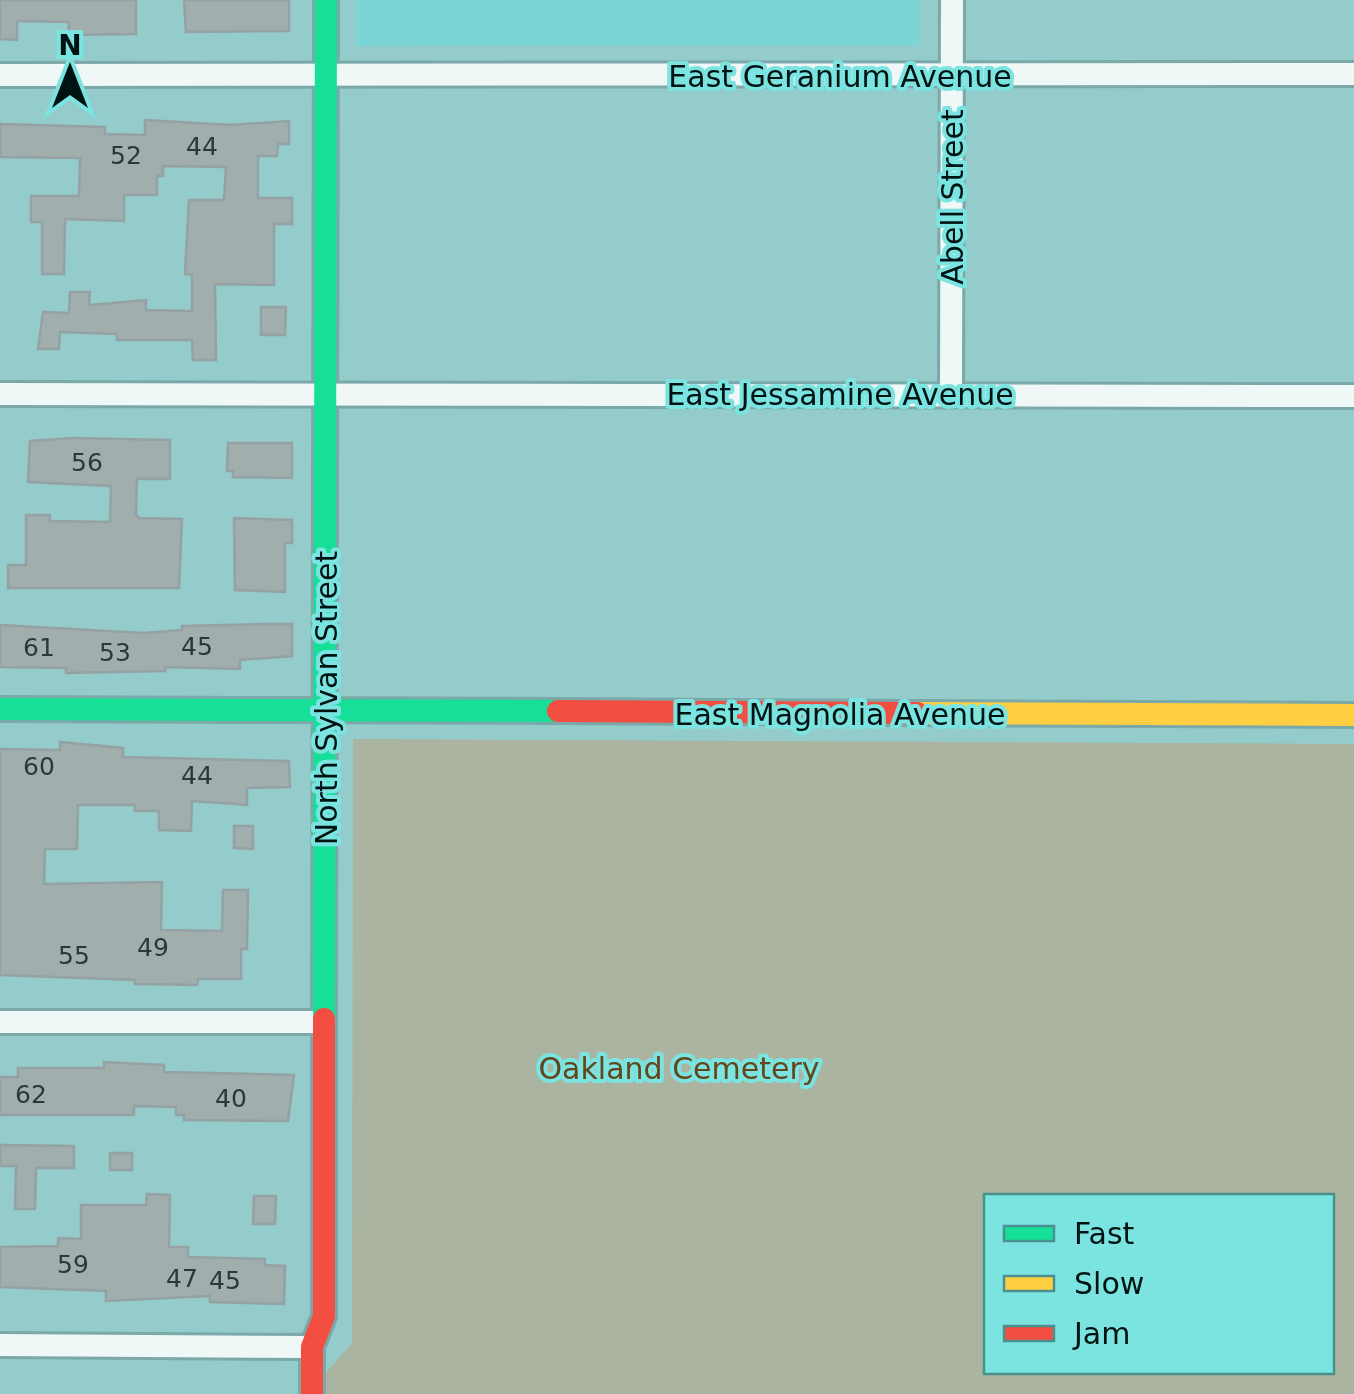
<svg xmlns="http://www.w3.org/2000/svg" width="1354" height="1394" viewBox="0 0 1354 1394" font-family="'DejaVu Sans',sans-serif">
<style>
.built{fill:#7ad6d4}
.green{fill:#abb4a0;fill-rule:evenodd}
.building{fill:#a1aeae;stroke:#95a1a2;stroke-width:2.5}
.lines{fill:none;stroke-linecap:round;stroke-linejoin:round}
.street-casing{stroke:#7ba8a8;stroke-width:28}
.fast-casing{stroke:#7ba8a8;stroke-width:28}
.slow-casing{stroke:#7ba8a8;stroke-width:28}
.jam-casing{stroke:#7ba8a8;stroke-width:28}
.street{stroke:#eff7f7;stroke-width:22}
.fast{stroke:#16e098;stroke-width:22}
.slow{stroke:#ffcf43;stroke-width:22}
.jam{stroke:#f24e42;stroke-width:22}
.labels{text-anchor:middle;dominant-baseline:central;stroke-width:8;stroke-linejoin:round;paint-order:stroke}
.number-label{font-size:25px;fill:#283a3a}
.street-label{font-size:30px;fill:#001313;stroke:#7be4e1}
.park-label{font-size:30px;fill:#64461d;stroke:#7be4e1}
</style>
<rect width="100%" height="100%" fill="#93cccb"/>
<!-- built -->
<path class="built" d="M 356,0 L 920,0 L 919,45 L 356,46 Z"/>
<!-- green -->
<path class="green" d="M 353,739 L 1354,744 L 1354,1394 L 324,1394 L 324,1375 L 352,1343 ZM 986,1196 L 1332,1196 L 1332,1372 L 986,1372 Z"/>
<!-- building -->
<path class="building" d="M 0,0 L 136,0 L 136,34 L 68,35 L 69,22 L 17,21 L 17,40 L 0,39 Z
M 184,0 L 289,0 L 289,31 L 186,32 Z
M 145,120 L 231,125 L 289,121 L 289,144 L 278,144 L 277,156 L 258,156 L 258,198 L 292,198 L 292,224 L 274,224 L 274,285 L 215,284 L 216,360 L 193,360 L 192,340 L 117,340 L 117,334 L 60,332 L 59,349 L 38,349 L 43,312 L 69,313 L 70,292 L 90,292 L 89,305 L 146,300 L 146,310 L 192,311 L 192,275 L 185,274 L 189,200 L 224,200 L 226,167 L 163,166 L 163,176 L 157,176 L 157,195 L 124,195 L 124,221 L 65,219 L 64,274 L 42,274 L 42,222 L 31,222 L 31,196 L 79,196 L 80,158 L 0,157 L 0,124 L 105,127 L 105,134 L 145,135 Z
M 261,307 L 286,307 L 285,335 L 261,335 Z
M 73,438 L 170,440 L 170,479 L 137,479 L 136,514 L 139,518 L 182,519 L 179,588 L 8,588 L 8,565 L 26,565 L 26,515 L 50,515 L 50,521 L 110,522 L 111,486 L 28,482 L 30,441 Z
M 228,443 L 292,443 L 292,478 L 233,477 L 233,471 L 227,471 Z
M 234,518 L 292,520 L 292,543 L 285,543 L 285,592 L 235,590 Z
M 262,624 L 292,624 L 292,656 L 240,660 L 240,669 L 165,667 L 165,671 L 66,673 L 66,668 L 0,667 L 0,625 L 144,633 L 182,630 L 182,626 Z
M 60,742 L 123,748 L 123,757 L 289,761 L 290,787 L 247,788 L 247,805 L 192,801 L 191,831 L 159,830 L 159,811 L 135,811 L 135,805 L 78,805 L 77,849 L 45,849 L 44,884 L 162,882 L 161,930 L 222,931 L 223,890 L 248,890 L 247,949 L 241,949 L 241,979 L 198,979 L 197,985 L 135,984 L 135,980 L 0,975 L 0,749 L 60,750 Z
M 234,826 L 253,826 L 253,849 L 234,848 Z
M 104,1062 L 164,1065 L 164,1072 L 294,1075 L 288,1121 L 184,1120 L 184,1115 L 176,1115 L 176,1107 L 134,1106 L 134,1115 L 0,1115 L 0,1077 L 18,1077 L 18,1068 L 104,1068 Z
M 0,1145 L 74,1146 L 74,1168 L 36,1168 L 35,1209 L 15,1209 L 16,1166 L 0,1166 Z
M 110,1153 L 132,1153 L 132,1170 L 110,1170 Z
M 147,1194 L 170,1195 L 169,1247 L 188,1247 L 188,1257 L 265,1259 L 265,1265 L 285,1266 L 284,1304 L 210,1302 L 210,1296 L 106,1301 L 106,1291 L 0,1287 L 0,1247 L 58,1246 L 58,1238 L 81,1239 L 81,1205 L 146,1205 Z
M 254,1196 L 276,1196 L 275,1224 L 253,1224 Z"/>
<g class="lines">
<defs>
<path id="street" d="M 0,75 L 1354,74
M 0,394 L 1354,396
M 951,395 L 952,0
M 0,1022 L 322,1022
M 0,1345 L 312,1347"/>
<path id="fast" d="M 0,709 L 558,711
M 324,1019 L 326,0"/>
<path id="slow" d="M 917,713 L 1354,715"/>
<path id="jam" d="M 558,711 L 917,713
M 312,1394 L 312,1347 L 324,1316 L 324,1019"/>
</defs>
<!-- street casing -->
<use href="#street" class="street-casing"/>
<!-- fast casing -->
<use href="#fast" class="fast-casing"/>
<!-- slow casing -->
<use href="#slow" class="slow-casing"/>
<!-- jam casing -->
<use href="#jam" class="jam-casing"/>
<!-- street -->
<use href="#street" class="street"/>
<!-- fast -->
<use href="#fast" class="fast"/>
<!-- slow -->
<use href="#slow" class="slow"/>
<!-- jam -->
<use href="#jam" class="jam"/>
</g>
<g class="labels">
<!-- number labels -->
<g class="number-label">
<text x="202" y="146">44</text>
<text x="126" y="155">52</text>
<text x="87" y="462">56</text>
<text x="197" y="646">45</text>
<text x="39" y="647">61</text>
<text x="115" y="652">53</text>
<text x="39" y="766">60</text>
<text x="197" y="775">44</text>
<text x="153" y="947">49</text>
<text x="74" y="955">55</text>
<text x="31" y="1094">62</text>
<text x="231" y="1098">40</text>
<text x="73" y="1264">59</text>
<text x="182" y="1278">47</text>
<text x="225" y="1280">45</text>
</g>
<!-- street labels -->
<g class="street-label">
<text x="840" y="76">East Geranium Avenue</text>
<text transform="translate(952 197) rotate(-90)">Abell Street</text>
<text x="840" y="394">East Jessamine Avenue</text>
<text transform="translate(326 698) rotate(-90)">North Sylvan Street</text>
<text x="840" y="714">East Magnolia Avenue</text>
</g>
<!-- park labels -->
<g class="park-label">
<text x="679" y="1068">Oakland Cemetery</text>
</g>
</g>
<!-- legend -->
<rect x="984" y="1194" width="350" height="180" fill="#7be4e1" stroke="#4a908f" stroke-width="2.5"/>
<rect x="1004" y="1226" width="50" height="15" fill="#16e098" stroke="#4a908f" stroke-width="2.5"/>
<text x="1074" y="1244" font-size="30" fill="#001313">Fast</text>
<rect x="1004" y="1276" width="50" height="15" fill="#ffcf43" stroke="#4a908f" stroke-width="2.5"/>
<text x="1074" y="1294" font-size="30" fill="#001313">Slow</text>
<rect x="1004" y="1326" width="50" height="15" fill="#f24e42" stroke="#4a908f" stroke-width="2.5"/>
<text x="1074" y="1344" font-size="30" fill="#001313">Jam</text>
<!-- north arrow -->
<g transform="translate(70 70)" stroke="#7be4e1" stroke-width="8" paint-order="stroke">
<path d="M0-8L18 38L0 25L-18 38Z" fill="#001313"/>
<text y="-15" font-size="28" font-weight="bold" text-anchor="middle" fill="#001313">N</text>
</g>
</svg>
